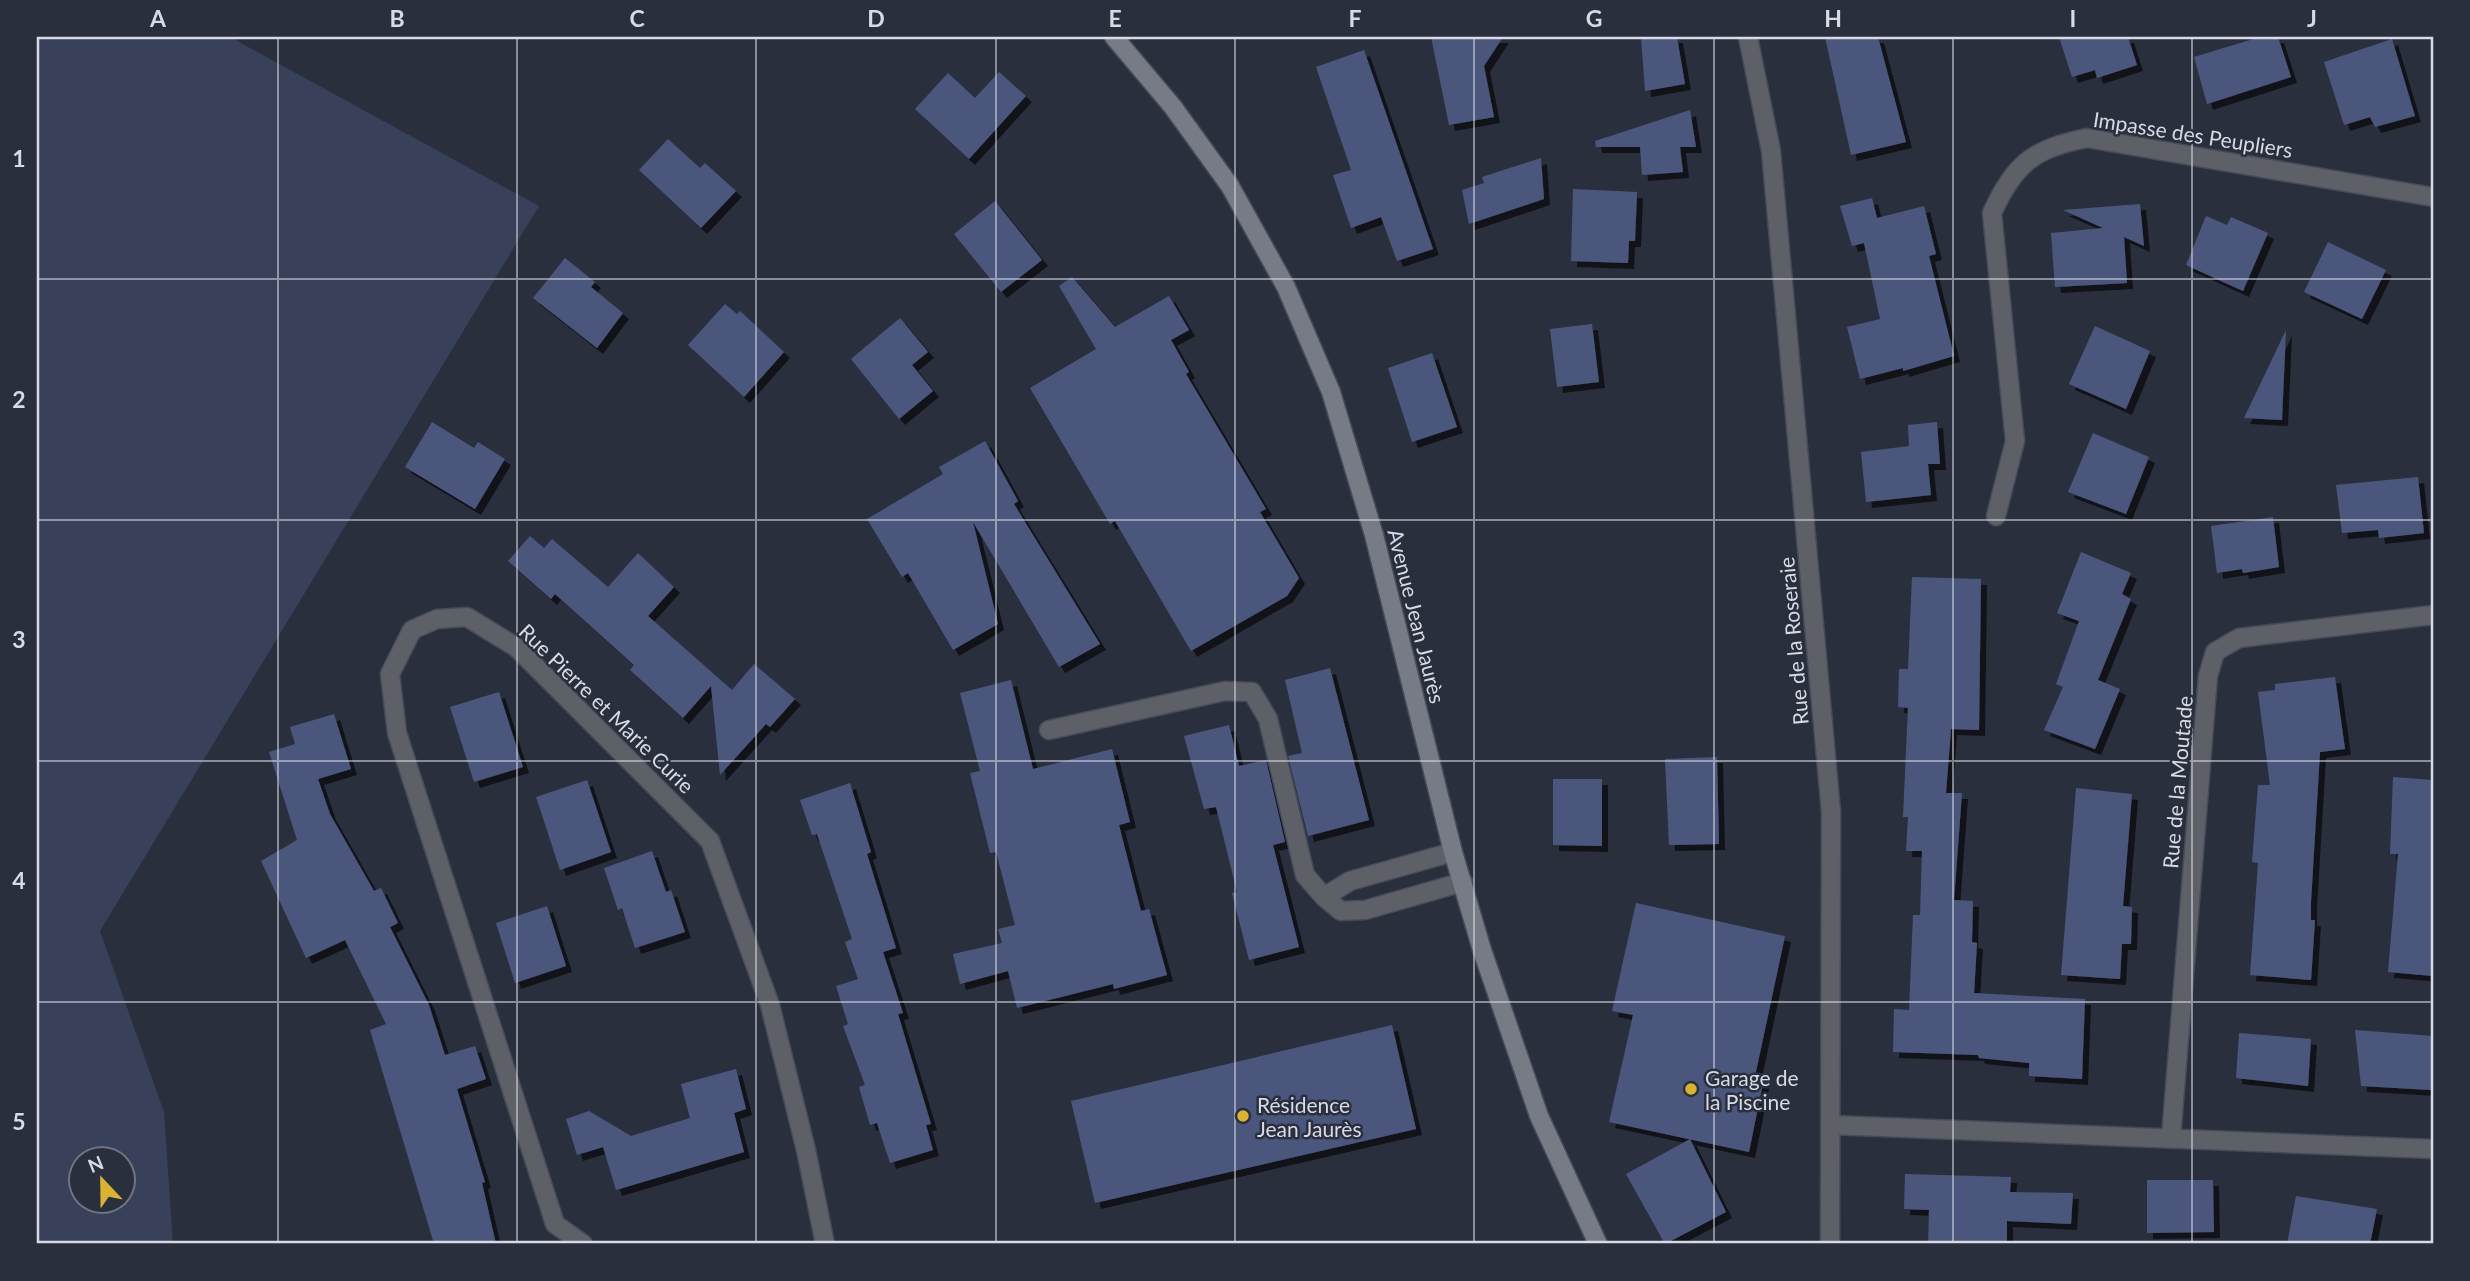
<svg xmlns="http://www.w3.org/2000/svg" width="2470" height="1281" viewBox="0 0 2470 1281" font-family="Lato,sans-serif">
<style>
.green{fill:#38405a;fill-rule:evenodd}
.building{fill:#4b577d;filter:url(#shadow)}
.lines{fill:none;stroke-linecap:round;stroke-linejoin:round}
.minor-casing{stroke:#464b59;stroke-width:21}
.secondary-casing{stroke:#464b59;stroke-width:21}
.minor{stroke:#5e6068;stroke-width:18}
.secondary{stroke:#777b86;stroke-width:18}
.grid{fill:none;stroke:#d8dbe5;stroke-width:2;stroke-opacity:0.55}
.poi-dot{fill:#dab333;stroke:#2a2f3e;stroke-width:2.5}
.labels{text-anchor:middle;dominant-baseline:central;stroke-width:5;stroke-linejoin:round;paint-order:stroke}
.street-label{font-size:21px;fill:#d8dbe5;stroke:#2a2f3e}
.poi-label{font-size:21px;fill:#d8dbe5;stroke:#2a2f3e;text-anchor:start}
.neatline{fill:none;stroke:#d8dbe5;stroke-width:2.5}
.grid-label{font-size:23px;text-anchor:middle;font-weight:bold;fill:#d8dbe5}
</style>
<defs>
<filter id="shadow"><feDropShadow dx="6" dy="6" stdDeviation="0" flood-color="#0009"/></filter>
</defs>
<rect width="100%" height="100%" fill="#2a2f3e"/>
<!-- green -->
<path class="green" d="M 37,37 L 230,37 L 539,206 L 100,931 L 164,1112 L 173,1244 L 37,1244 ZM 80,1158 L 122,1158 L 122,1200 L 80,1200 Z"/>
<!-- building -->
<path class="building" d="M 1431,37 L 1503,37 L 1484,66 L 1494,117 L 1449,125 Z
M 1641,37 L 1677,37 L 1685,84 L 1645,91 Z
M 1825,37 L 1878,37 L 1906,142 L 1851,155 Z
M 2059,37 L 2128,37 L 2137,65 L 2097,78 L 2095,70 L 2072,77 Z
M 2260,37 L 2278,37 L 2291,77 L 2207,104 L 2194,57 Z
M 2392,39 L 2415,116 L 2375,127 L 2370,117 L 2344,125 L 2324,62 Z
M 1364,50 L 1433,249 L 1397,261 L 1381,217 L 1351,228 L 1333,175 L 1351,170 L 1316,67 Z
M 999,72 L 1026,96 L 969,159 L 915,109 L 948,73 L 975,98 Z
M 1690,110 L 1696,147 L 1680,147 L 1683,172 L 1642,175 L 1640,147 L 1596,147 L 1595,141 Z
M 668,139 L 700,168 L 705,163 L 736,191 L 701,228 L 639,170 Z
M 1541,158 L 1544,199 L 1469,224 L 1462,190 L 1484,183 L 1482,177 Z
M 1573,189 L 1637,192 L 1635,241 L 1629,241 L 1628,263 L 1571,261 Z
M 1872,198 L 1877,218 L 1924,206 L 1936,254 L 1929,256 L 1954,356 L 1903,371 L 1903,368 L 1860,379 L 1847,327 L 1880,319 L 1864,243 L 1852,246 L 1840,206 Z
M 995,201 L 1042,260 L 1001,292 L 954,234 Z
M 2140,204 L 2144,246 L 2124,237 L 2127,283 L 2055,287 L 2051,233 L 2103,228 L 2063,210 Z
M 2206,216 L 2227,225 L 2231,217 L 2268,233 L 2243,291 L 2186,265 Z
M 2328,242 L 2386,270 L 2362,319 L 2304,292 Z
M 565,258 L 595,282 L 591,287 L 623,313 L 597,348 L 533,298 Z
M 1072,277 L 1115,327 L 1169,296 L 1189,330 L 1171,340 L 1189,372 L 1186,374 L 1266,509 L 1260,512 L 1299,578 L 1287,596 L 1191,651 L 1115,521 L 1110,524 L 1030,388 L 1096,349 L 1059,286 Z
M 725,304 L 737,314 L 740,311 L 784,352 L 744,397 L 688,345 Z
M 900,318 L 928,352 L 912,365 L 933,391 L 899,419 L 851,359 Z
M 1592,324 L 1599,382 L 1557,387 L 1550,329 Z
M 2095,326 L 2150,351 L 2126,409 L 2069,384 Z
M 2286,330 L 2282,420 L 2244,418 Z
M 1432,353 L 1457,427 L 1412,442 L 1388,368 Z
M 432,422 L 474,448 L 478,442 L 505,459 L 475,509 L 405,467 Z
M 1937,422 L 1940,464 L 1928,464 L 1931,495 L 1866,502 L 1861,452 L 1909,446 L 1908,425 Z
M 2093,433 L 2149,457 L 2126,514 L 2068,492 Z
M 985,441 L 1018,501 L 1014,504 L 1100,644 L 1059,667 L 973,522 L 998,624 L 953,650 L 908,573 L 902,577 L 867,519 L 943,474 L 939,467 Z
M 2418,477 L 2424,533 L 2379,538 L 2378,530 L 2342,533 L 2336,485 Z
M 2273,517 L 2279,567 L 2243,573 L 2242,569 L 2217,573 L 2211,526 Z
M 530,536 L 544,548 L 552,539 L 608,587 L 638,553 L 674,587 L 648,616 L 732,690 L 754,664 L 795,699 L 770,727 L 766,724 L 720,775 L 711,686 L 683,718 L 630,670 L 634,665 L 555,594 L 551,599 L 508,561 Z
M 2081,552 L 2131,573 L 2122,594 L 2131,599 L 2098,680 L 2120,689 L 2095,749 L 2044,730 L 2063,687 L 2056,684 L 2079,621 L 2057,613 Z
M 1912,577 L 1981,579 L 1979,730 L 1951,729 L 1946,793 L 1962,793 L 1954,900 L 1973,901 L 1972,942 L 1977,943 L 1974,993 L 2085,999 L 2082,1079 L 2029,1076 L 2029,1063 L 1979,1058 L 1978,1055 L 1893,1052 L 1894,1009 L 1909,1010 L 1913,915 L 1920,915 L 1922,851 L 1906,851 L 1908,817 L 1903,817 L 1908,708 L 1898,707 L 1899,669 L 1908,669 Z
M 1330,668 L 1369,820 L 1308,836 L 1288,756 L 1302,753 L 1285,680 Z
M 2335,677 L 2345,749 L 2320,752 L 2311,902 L 2311,920 L 2315,920 L 2311,980 L 2250,975 L 2258,863 L 2252,862 L 2258,785 L 2270,785 L 2258,692 L 2275,690 L 2275,684 Z
M 1011,680 L 1033,769 L 1112,749 L 1130,822 L 1119,825 L 1141,911 L 1149,909 L 1167,975 L 1114,989 L 1113,984 L 1017,1008 L 1008,971 L 960,984 L 953,954 L 1002,943 L 998,929 L 1015,925 L 996,852 L 990,853 L 970,773 L 980,771 L 960,693 Z
M 499,692 L 523,767 L 474,782 L 450,707 Z
M 334,714 L 351,769 L 318,779 L 330,814 L 374,891 L 381,888 L 398,923 L 390,927 L 429,1005 L 445,1055 L 475,1046 L 486,1079 L 457,1089 L 485,1182 L 482,1183 L 496,1244 L 434,1244 L 370,1030 L 386,1024 L 345,940 L 306,958 L 261,861 L 297,840 L 269,752 L 295,744 L 290,727 Z
M 1229,725 L 1239,766 L 1266,760 L 1285,842 L 1273,845 L 1299,947 L 1249,960 L 1232,893 L 1237,892 L 1216,807 L 1204,809 L 1184,736 Z
M 1717,757 L 1719,844 L 1669,845 L 1665,759 Z
M 2393,777 L 2433,780 L 2433,976 L 2388,972 L 2398,854 L 2390,854 Z
M 1553,779 L 1602,779 L 1602,846 L 1553,845 Z
M 587,780 L 611,852 L 560,870 L 536,797 Z
M 850,783 L 871,852 L 867,854 L 896,948 L 883,952 L 903,1013 L 898,1014 L 931,1124 L 926,1125 L 933,1150 L 890,1163 L 877,1123 L 870,1125 L 859,1087 L 865,1085 L 843,1026 L 848,1024 L 836,986 L 858,979 L 845,942 L 852,939 L 817,834 L 812,835 L 800,800 Z
M 2076,788 L 2132,794 L 2123,906 L 2132,907 L 2131,944 L 2122,944 L 2120,979 L 2061,975 Z
M 652,851 L 666,892 L 671,890 L 685,932 L 635,948 L 622,908 L 618,910 L 604,868 Z
M 1636,903 L 1785,936 L 1754,1081 L 1763,1083 L 1749,1152 L 1609,1122 L 1633,1015 L 1612,1011 Z
M 547,906 L 566,966 L 515,983 L 496,923 Z
M 1392,1025 L 1416,1129 L 1095,1203 L 1071,1101 Z
M 2355,1030 L 2433,1036 L 2431,1090 L 2361,1086 Z
M 2239,1033 L 2311,1039 L 2308,1086 L 2236,1078 Z
M 736,1069 L 746,1109 L 734,1113 L 744,1152 L 616,1190 L 603,1147 L 577,1155 L 566,1119 L 589,1111 L 631,1136 L 690,1118 L 681,1084 Z
M 1690,1139 L 1726,1212 L 1665,1244 L 1626,1174 Z
M 1905,1174 L 2011,1177 L 2010,1192 L 2073,1193 L 2071,1224 L 2007,1221 L 2007,1241 L 1928,1244 L 1929,1210 L 1904,1209 Z
M 2147,1180 L 2213,1180 L 2214,1232 L 2147,1233 Z
M 2296,1196 L 2377,1209 L 2370,1244 L 2287,1244 Z"/>
<g class="lines">
<defs>
<path id="minor" d="M 1748,37 L 1771,151 L 1831,812 L 1830,1244
M 1996,516 L 2015,441 L 1992,213 C 2014,164 2034,148 2087,138 L 2433,197
M 1049,730 L 1225,691 L 1252,692 L 1268,719 L 1305,875 L 1324,897 L 1341,911 L 1365,910 L 1463,882
M 1324,897 L 1350,881 L 1453,852
M 1831,1125 L 2433,1149
M 2171,1138 L 2208,676 L 2215,652 L 2239,638 L 2433,615
M 583,1244 L 555,1224 L 397,733 L 390,674 L 412,630 L 437,619 L 467,617 L 516,647 L 710,841 L 770,1005 L 806,1150 L 825,1244"/>
<path id="secondary" d="M 1114,37 L 1173,107 L 1230,186 L 1286,287 L 1331,392 L 1374,535 L 1453,852 L 1482,950 L 1539,1116 L 1598,1244"/>
</defs>
<!-- minor casing -->
<use href="#minor" class="minor-casing"/>
<!-- secondary casing -->
<use href="#secondary" class="secondary-casing"/>
<!-- minor -->
<use href="#minor" class="minor"/>
<!-- secondary -->
<use href="#secondary" class="secondary"/>
</g>
<!-- grid -->
<path class="grid" d="M 278,37 L 278,1244M 517,37 L 517,1244M 756,37 L 756,1244M 996,37 L 996,1244M 1235,37 L 1235,1244M 1474,37 L 1474,1244M 1714,37 L 1714,1244M 1953,37 L 1953,1244M 2192,37 L 2192,1244M 37,279 L 2433,279M 37,520 L 2433,520M 37,761 L 2433,761M 37,1002 L 2433,1002"/>
<!-- markers -->
<g class="poi-dot">
<circle cx="1691" cy="1089" r="7"/>
<circle cx="1243" cy="1116" r="7"/>
</g>
<g class="labels">
<!-- street labels -->
<g class="street-label">
<text transform="translate(2193 134) rotate(9)">Impasse des Peupliers</text>
<text transform="translate(1417 616) rotate(76)">Avenue Jean Jaurès</text>
<text transform="translate(1793 641) rotate(-95)">Rue de la Roseraie</text>
<text transform="translate(607 708) rotate(44)">Rue Pierre et Marie Curie</text>
<text transform="translate(2177 782) rotate(-85)">Rue de la Moutade</text>
</g>
<!-- poi labels -->
<g class="poi-label">
<text x="1705" y="1077">Garage de<tspan x="1705" dy="24">la Piscine</tspan></text>
<text x="1257" y="1104">Résidence<tspan x="1257" dy="24">Jean Jaurès</tspan></text>
</g>
</g>
<!-- border -->
<rect width="2470" height="1281" fill="none" stroke="#2a2f3e" stroke-width="77"/>
<!-- north arrow -->
<g transform="translate(102 1180) rotate(338)"><circle r="33" fill="#2a2f3e" stroke="#707481" stroke-width="2"/>
<path d="M0-5L12 26L0 18L-12 26Z" fill="#dab333"/>
<text y="-10" font-size="19" font-weight="bold" text-anchor="middle" fill="#d8dbe5">N</text>
</g>
<rect x="38" y="38" width="2394" height="1204" class="neatline"/>
<g class="grid-label">
<text x="158" y="27">A</text>
<text x="397" y="27">B</text>
<text x="637" y="27">C</text>
<text x="876" y="27">D</text>
<text x="1115" y="27">E</text>
<text x="1355" y="27">F</text>
<text x="1594" y="27">G</text>
<text x="1833" y="27">H</text>
<text x="2073" y="27">I</text>
<text x="2312" y="27">J</text>
<text x="19" y="167">1</text>
<text x="19" y="408">2</text>
<text x="19" y="648">3</text>
<text x="19" y="889">4</text>
<text x="19" y="1130">5</text>
</g>
</svg>
